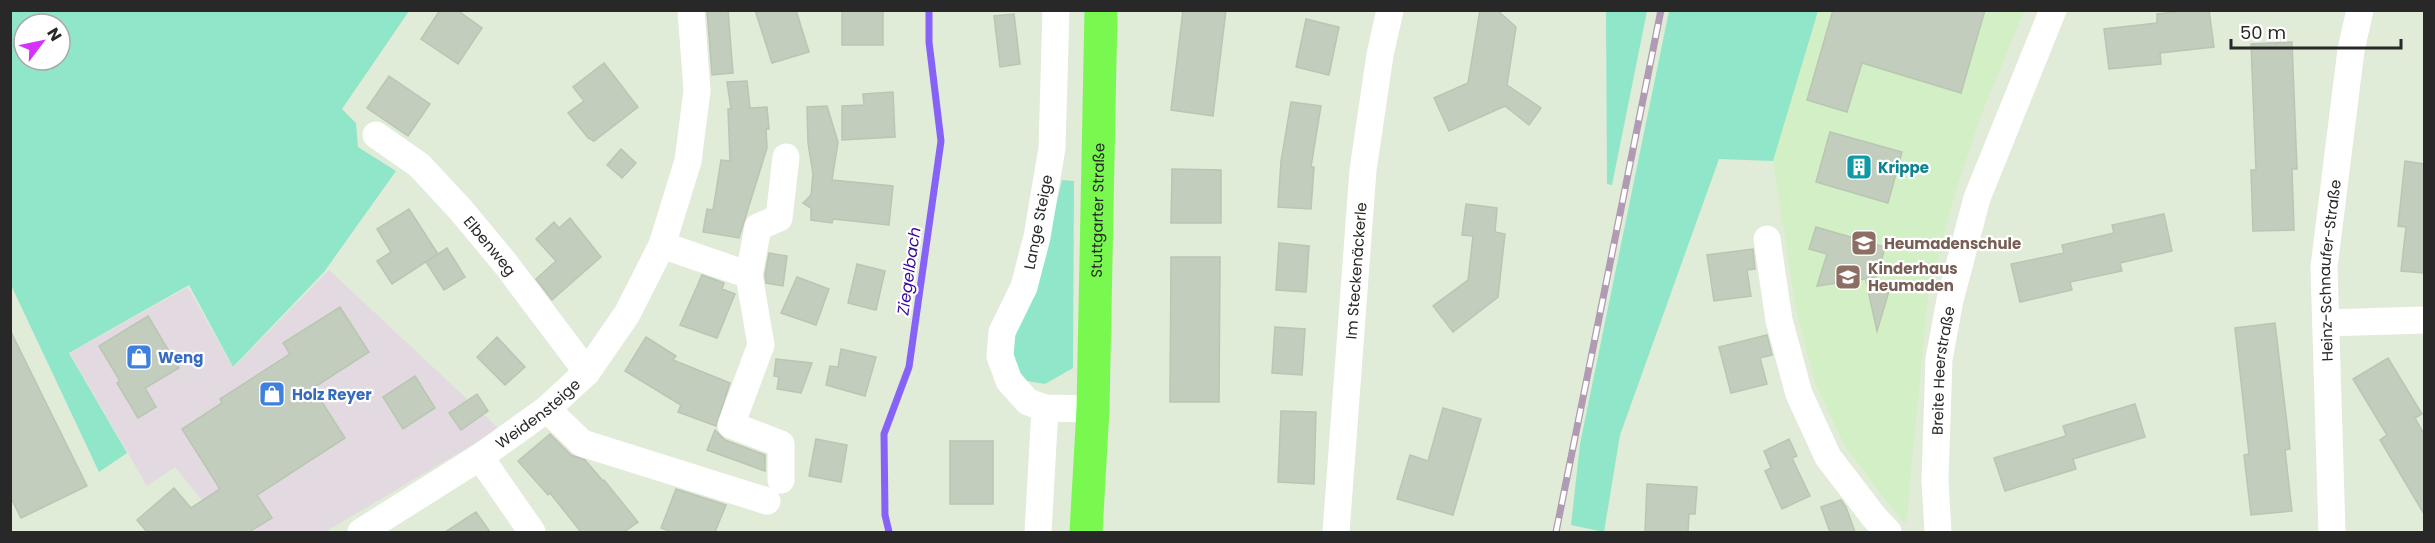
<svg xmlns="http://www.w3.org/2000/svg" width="2435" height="543" viewBox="0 0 2435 543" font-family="Poppins,sans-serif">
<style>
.industrial{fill:#e3d9e0}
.education{fill:#d3efc5}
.green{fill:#90e6c8;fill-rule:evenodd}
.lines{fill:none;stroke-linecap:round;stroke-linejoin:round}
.stream{stroke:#8762f6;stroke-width:7}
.building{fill:#c3cdbe;stroke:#b9c6b2;stroke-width:1.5}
.street{stroke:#fff;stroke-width:27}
.primary{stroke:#79f94f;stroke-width:33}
.rail-casing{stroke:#b09ab4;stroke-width:7}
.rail{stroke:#fff;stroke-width:4.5;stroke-dasharray:14;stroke-linecap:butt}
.labels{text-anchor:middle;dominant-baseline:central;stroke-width:4.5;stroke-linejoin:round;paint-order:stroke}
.culture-label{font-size:15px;font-weight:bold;fill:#0d838f;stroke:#fff;text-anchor:start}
.street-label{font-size:15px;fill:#282828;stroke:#fff}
.education-label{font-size:15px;font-weight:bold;fill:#785e54;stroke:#fff;text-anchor:start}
.shop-label{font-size:15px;font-weight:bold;fill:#366cbe;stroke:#fff;text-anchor:start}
.water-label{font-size:16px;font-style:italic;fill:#37059e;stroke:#fff}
</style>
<rect width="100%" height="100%" fill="#e0ebd8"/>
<!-- industrial -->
<path class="industrial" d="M 329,270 L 499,429 L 325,532 L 228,532 L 175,467 L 147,486 L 70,353 L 188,287 L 233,368 Z"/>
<!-- education -->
<path class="education" d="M 1818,11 L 2024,11 L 1981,115 L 1955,193 L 1928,294 L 1906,524 L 1890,506 L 1845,446 L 1815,383 L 1796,309 L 1773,161 Z"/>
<!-- green -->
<path class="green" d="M 10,11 L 409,11 L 342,109 L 356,123 L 358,147 L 396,171 L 324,272 L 233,367 L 189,285 L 69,353 L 127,453 L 99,472 L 11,285 ZM 24,24 L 60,24 L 60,60 L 24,60 Z
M 1606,11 L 1647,11 L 1612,185 L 1607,184 Z
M 1669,11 L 1818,11 L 1773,161 L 1719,159 L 1620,435 L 1604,532 L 1571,525 L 1580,444 Z
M 1062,180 L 1074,181 L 1073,368 L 1045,384 L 1027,381 L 1011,362 L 1011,342 L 1042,264 Z"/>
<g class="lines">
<!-- stream -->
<path class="stream" d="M 889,532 L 885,515 L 884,434 L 909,367 L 941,141 L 929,42 L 929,10"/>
</g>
<!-- building -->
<path class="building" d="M 440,10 L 457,10 L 482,28 L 458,64 L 421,39 Z
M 707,10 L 728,10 L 733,73 L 712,75 Z
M 755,10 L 796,10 L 809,52 L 772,63 Z
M 842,10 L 883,10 L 883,45 L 842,45 Z
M 1183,10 L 1226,10 L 1213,116 L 1171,110 Z
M 1480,10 L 1497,10 L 1516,27 L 1507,85 L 1541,108 L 1529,125 L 1505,106 L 1449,131 L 1434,98 L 1468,83 Z
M 1833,10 L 1985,10 L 1961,93 L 1862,63 L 1847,112 L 1807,100 Z
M 2193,10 L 2209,10 L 2214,47 L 2160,53 L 2161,64 L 2109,69 L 2104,29 L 2157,23 L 2157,14 Z
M 1014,14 L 1020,64 L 1000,67 L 994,16 Z
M 1306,19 L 1339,27 L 1329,75 L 1296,67 Z
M 2292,42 L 2297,169 L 2292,169 L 2294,230 L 2253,231 L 2251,170 L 2256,170 L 2251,44 Z
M 604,63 L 638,107 L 594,141 L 588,138 L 568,113 L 584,101 L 573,87 Z
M 389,76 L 430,104 L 408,136 L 367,108 Z
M 747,81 L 750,108 L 767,107 L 769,129 L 766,129 L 767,148 L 739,238 L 703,232 L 707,209 L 713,210 L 721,160 L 730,161 L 728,109 L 731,109 L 727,82 Z
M 893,92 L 895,137 L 842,140 L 842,106 L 864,105 L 863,94 Z
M 1291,102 L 1321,106 L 1311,167 L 1314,167 L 1311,209 L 1278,207 L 1281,161 Z
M 827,106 L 838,142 L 832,180 L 893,186 L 889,225 L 833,219 L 832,223 L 811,220 L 811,208 L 803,203 L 811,195 L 813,174 L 808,143 L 807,107 Z
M 1830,132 L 1902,152 L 1888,203 L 1816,182 Z
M 621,149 L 636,163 L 622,178 L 607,165 Z
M 2405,161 L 2424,164 L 2424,273 L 2401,271 L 2406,227 L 2398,226 Z
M 1172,169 L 1221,170 L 1221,223 L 1171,223 Z
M 1466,204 L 1497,208 L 1495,232 L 1505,234 L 1498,297 L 1453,332 L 1433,306 L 1468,280 L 1473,236 L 1462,235 Z
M 409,209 L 438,254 L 392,284 L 377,261 L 391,252 L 377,229 Z
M 2164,214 L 2172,251 L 2120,263 L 2122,271 L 2070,282 L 2072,290 L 2020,302 L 2011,264 L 2064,253 L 2062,245 L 2114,233 L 2112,225 Z
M 570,218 L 601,257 L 552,300 L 536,279 L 556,261 L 536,239 L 554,222 L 559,228 Z
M 1816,227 L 1885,247 L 1877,277 L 1817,286 L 1827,254 L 1809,249 Z
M 1279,243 L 1309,246 L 1306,292 L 1276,290 Z
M 447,248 L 465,277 L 444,290 L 426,262 Z
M 1753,249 L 1755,269 L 1747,270 L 1751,296 L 1714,301 L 1707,255 Z
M 769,253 L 787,256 L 783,286 L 766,283 L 765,275 Z
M 1171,257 L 1220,257 L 1219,402 L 1170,402 Z
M 857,264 L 885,271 L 876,310 L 848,303 Z
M 702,275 L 724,283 L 722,289 L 735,294 L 717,338 L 680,325 Z
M 797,277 L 829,289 L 816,325 L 781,313 Z
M 1866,281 L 1890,288 L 1877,331 Z
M 340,307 L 369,352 L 313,388 L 345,438 L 257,495 L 272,518 L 249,532 L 147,532 L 137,520 L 174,488 L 191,508 L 220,489 L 182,429 L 222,403 L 220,399 L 290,354 L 283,343 Z
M 148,316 L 179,368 L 145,388 L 156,407 L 138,418 L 117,383 L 120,381 L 99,346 Z
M 2275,323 L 2290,449 L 2285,450 L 2292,511 L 2251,515 L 2244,455 L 2249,454 L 2235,328 Z
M 1275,327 L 1305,329 L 1302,375 L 1272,373 Z
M 10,330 L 87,486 L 21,518 L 10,496 Z
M 1767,335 L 1772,355 L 1760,358 L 1767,384 L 1731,393 L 1719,347 Z
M 497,337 L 525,367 L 505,385 L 477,357 Z
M 646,337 L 676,356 L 673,360 L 730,383 L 716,426 L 678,412 L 681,405 L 625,371 Z
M 841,349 L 876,357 L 865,396 L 826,385 L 830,366 L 838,367 Z
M 2388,358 L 2422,414 L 2415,418 L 2424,434 L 2424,514 L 2380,440 L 2387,435 L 2353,379 Z
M 776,359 L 812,363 L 801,393 L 777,389 L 779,377 L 774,376 Z
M 415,376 L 435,408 L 403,429 L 383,397 Z
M 477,394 L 488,411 L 461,430 L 449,413 Z
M 2135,404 L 2145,437 L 2073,459 L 2076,469 L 2005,491 L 1994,458 L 2066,436 L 2063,426 Z
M 1443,408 L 1481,419 L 1453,515 L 1397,499 L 1410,455 L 1428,461 Z
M 1281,411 L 1316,412 L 1314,484 L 1278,482 Z
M 715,430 L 725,440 L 765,455 L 765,471 L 707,450 Z
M 550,434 L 571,455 L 585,460 L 603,481 L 604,480 L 638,522 L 624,532 L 581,532 L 550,493 L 548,495 L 518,461 Z
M 816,439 L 847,445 L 841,482 L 809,476 Z
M 1789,439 L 1797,456 L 1792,458 L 1810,496 L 1782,509 L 1765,471 L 1771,468 L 1764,451 Z
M 950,441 L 993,441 L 993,504 L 950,504 Z
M 1647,484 L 1697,487 L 1695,514 L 1689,514 L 1688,532 L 1645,532 Z
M 676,489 L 726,505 L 715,532 L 672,532 L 661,528 Z
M 1841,500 L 1846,507 L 1855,532 L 1830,532 L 1821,507 Z
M 476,512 L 490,532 L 445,532 Z"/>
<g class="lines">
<!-- street -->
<g class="street">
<path d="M 1056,10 L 1052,148 L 1037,237 L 1024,287 L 1002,332 L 1000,356 L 1009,381 L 1028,402 L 1045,408 L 1093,409"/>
<path id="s1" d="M 376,135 L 419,165 L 460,209 L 505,263 L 587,372"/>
<path d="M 1767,239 L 1779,320 L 1799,394 L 1828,457 L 1874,517 L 1888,532"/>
<path d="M 662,245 L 749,275 L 761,345 L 731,425 L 781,444 L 781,480"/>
<path d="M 749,275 L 758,227 L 779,218 L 786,157"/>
<path d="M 2326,323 L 2424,320"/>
<path d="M 547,409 L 582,443 L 767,501"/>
<path d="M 480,457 L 532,532"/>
<path id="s2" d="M 361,532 L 480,457 L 547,409 L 587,372 L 627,314 L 662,245 L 688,161 L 697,91 L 691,10"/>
<path d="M 1038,532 L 1045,408"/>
<path id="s3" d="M 1336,532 L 1363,170 L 1380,55 L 1390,10"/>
<path id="s4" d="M 1938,532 L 1935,480 L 1939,359 L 1950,300 L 1977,198 L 2053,10"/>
<path id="s5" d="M 2332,532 L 2324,267 L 2351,50 L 2360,10"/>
</g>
<!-- primary -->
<path class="primary" id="s6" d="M 1086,532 L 1093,409 L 1101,10"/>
<defs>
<path id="rail" d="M 1556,532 L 1661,10"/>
</defs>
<!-- rail casing -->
<use href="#rail" class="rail-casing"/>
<!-- rail -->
<use href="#rail" class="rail"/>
</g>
<!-- icons -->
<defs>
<symbol id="building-square" viewBox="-11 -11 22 22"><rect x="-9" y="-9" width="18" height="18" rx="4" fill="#0f9aa8" stroke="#fff"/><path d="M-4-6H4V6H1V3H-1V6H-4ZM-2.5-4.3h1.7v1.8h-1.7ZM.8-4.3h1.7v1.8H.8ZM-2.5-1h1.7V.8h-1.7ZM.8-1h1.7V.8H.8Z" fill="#fff"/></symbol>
<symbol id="school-square" viewBox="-11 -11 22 22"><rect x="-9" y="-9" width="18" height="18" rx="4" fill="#8d6e63" stroke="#fff"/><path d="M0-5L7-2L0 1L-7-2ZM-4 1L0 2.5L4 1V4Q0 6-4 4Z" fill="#fff"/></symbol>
<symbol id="shop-square" viewBox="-11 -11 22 22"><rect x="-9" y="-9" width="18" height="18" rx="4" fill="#3f7fe0" stroke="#fff"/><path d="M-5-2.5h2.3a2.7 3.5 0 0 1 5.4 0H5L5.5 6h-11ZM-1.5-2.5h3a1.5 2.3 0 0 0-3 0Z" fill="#fff"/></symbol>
</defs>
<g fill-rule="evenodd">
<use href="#building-square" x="1844" y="152" width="30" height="30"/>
<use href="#school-square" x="1849" y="228" width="30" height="30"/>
<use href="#school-square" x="1833" y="262" width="30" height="30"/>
<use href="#shop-square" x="124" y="342" width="30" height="30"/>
<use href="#shop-square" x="257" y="379" width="30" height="30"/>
</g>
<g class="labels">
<!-- culture labels -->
<g class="culture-label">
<text x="1878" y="167">Krippe</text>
</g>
<!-- street labels -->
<g class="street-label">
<text stroke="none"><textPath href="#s6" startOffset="322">Stuttgarter Straße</textPath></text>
<text transform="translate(1038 222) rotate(-79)">Lange Steige</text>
<text stroke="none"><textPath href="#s1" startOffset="160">Elbenweg</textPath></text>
<text stroke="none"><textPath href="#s5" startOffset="262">Heinz-Schnaufer-Straße</textPath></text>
<text stroke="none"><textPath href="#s3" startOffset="262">Im Steckenäckerle</textPath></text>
<text stroke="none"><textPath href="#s4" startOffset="162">Breite Heerstraße</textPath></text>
<text stroke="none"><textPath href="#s2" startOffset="213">Weidensteige</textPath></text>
</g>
<!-- education labels -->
<g class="education-label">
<text x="1884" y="243">Heumadenschule</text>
<text x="1868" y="268">Kinderhaus<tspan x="1868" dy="17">Heumaden</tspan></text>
</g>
<!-- shop labels -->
<g class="shop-label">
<text x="158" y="357">Weng</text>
<text x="292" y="394">Holz Reyer</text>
</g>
<!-- water labels -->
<g class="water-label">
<text transform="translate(909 271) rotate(-82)">Ziegelbach</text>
</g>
</g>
<!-- border -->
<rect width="2435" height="543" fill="none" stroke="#282828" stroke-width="24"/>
<!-- north arrow -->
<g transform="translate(42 42) rotate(58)"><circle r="28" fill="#ffffff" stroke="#a9a9a9" stroke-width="1.5"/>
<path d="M0-4.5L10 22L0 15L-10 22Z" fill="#d631ff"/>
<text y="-9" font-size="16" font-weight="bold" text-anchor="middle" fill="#282828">N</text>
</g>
<!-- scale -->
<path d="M2231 39v9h170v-9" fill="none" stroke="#282828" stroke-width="3"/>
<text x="2240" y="39" font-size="18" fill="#282828" stroke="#ffffff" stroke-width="4.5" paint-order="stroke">50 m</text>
</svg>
